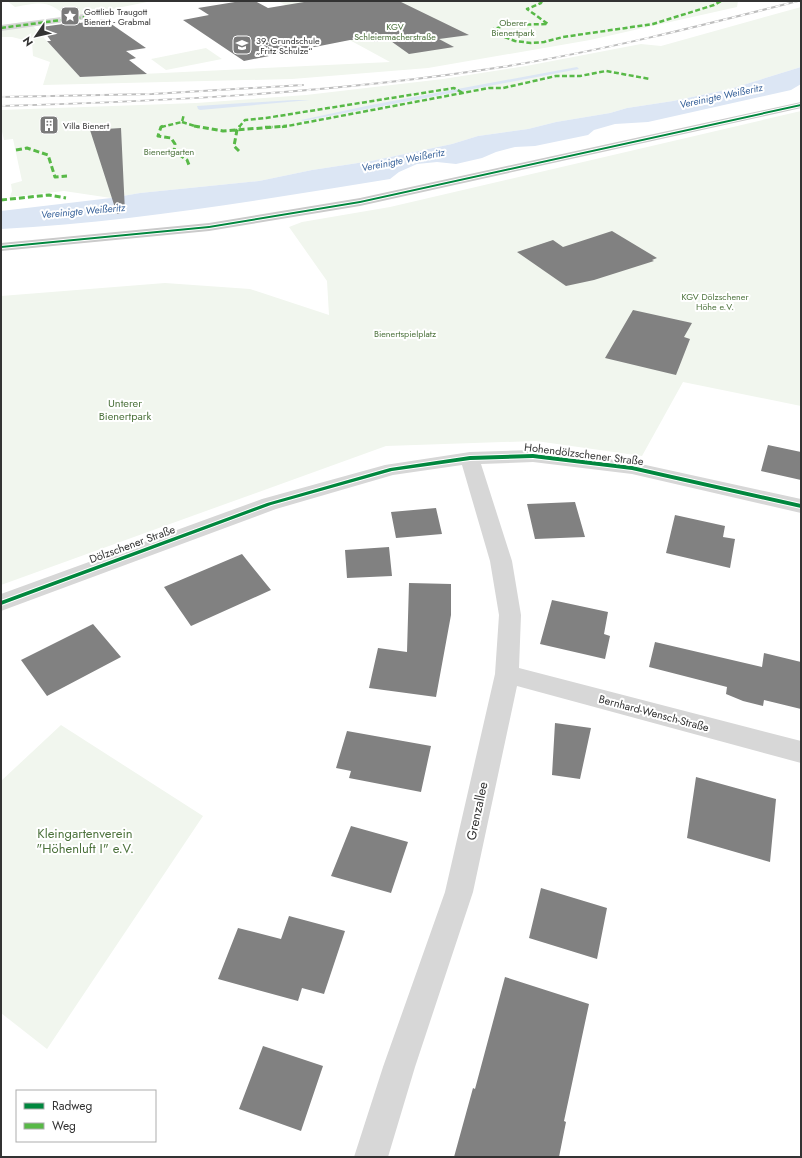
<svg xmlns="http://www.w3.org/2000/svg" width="802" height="1158" viewBox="0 0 802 1158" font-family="Jost,sans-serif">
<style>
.green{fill:#f1f6ee}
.water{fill:#dce6f4}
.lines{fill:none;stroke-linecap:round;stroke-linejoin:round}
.stream{fill:#dce6f4;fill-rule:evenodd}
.building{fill:#818181}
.minor{fill:#d7d7d7;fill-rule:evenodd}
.major{fill:#cacaca;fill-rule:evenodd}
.rail-casing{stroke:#bebebe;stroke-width:2}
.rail{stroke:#fff;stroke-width:1.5;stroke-dasharray:4.5;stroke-linecap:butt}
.quiet-far1{stroke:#58b947;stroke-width:2.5;stroke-dasharray:5 2.5;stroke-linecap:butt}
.quiet{stroke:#58b947;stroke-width:3;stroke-dasharray:6 3;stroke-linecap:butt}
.cycleway-casing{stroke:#fff;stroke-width:2}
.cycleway{fill:#00873e;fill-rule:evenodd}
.labels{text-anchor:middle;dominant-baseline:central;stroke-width:4;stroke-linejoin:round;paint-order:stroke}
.far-poi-label{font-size:9px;fill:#333;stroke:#fff;text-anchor:start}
.far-park-label{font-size:9px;fill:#4c723c;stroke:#fff}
.far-water-label{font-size:10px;font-style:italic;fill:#3a649b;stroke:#fff}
.park-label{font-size:11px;fill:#4c723c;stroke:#fff}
.street-label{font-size:11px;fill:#333;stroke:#fff}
.near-street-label{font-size:13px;fill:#333;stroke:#fff}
.near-park-label{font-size:13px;fill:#4c723c;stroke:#fff}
</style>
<rect width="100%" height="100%" fill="#fff"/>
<!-- green -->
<path class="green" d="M 7,1 L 152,1 L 68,18 C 48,0 43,2 15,7 Z
M 278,1 L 738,1 L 737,7 L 590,40 L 428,68 L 292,79 L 43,85 L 50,62 L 33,56 L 32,42 L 12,37 L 1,37 L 1,30 L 33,26 L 80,77 L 390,62 Z
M 801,7 L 801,67 L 730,89 L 673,101 L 627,108 L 610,113 L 556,122 L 528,129 L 478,136 L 452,144 L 371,161 L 312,170 L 259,181 L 140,193 L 111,198 L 64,191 L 10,197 L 12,191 L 11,184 L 22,181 L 13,139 L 4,140 L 1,127 L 1,110 L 196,103 L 306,95 L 443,79 L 526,66 L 641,44 L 661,46 Z
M 206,48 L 222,59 L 166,70 L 151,59 Z
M 801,111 L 801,406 L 683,382 L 642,456 L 536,441 L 386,446 L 1,585 L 1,296 L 165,283 L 250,289 L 329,315 L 327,281 L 289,227 L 302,222 L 390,207 Z
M 61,725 L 203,816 L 47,1049 L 1,1013 L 1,781 Z"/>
<!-- water -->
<path class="water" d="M 801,67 L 801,84 L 791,90 L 648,122 L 615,124 L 594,130 L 588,135 L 535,146 L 515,147 L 496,152 L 482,158 L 456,164 L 437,162 L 417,164 L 399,172 L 390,179 C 261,200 131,222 1,229 L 1,211 L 111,198 L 140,193 L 259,181 L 312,170 L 371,161 L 452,144 L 478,136 L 528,129 L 556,122 L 610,113 L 627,108 L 673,101 L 730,89 Z
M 294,100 L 310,100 L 200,110 L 198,109 L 197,106 Z"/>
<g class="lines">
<!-- stream -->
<path class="stream" d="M 577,67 L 579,69 L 303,121 L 301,120 L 371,105 Z"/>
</g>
<!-- building -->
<path class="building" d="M 241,1 L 255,1 L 268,8 L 310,1 L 399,1 L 469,35 L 439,39 L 454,47 L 409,54 L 388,39 L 375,42 L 371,40 L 350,40 L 244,61 L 183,20 L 209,15 L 198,8 Z
M 104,19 L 146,48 L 126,51 L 136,58 L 129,60 L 147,74 L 80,77 L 47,41 L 51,41 L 41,27 L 78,22 L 80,23 Z
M 121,128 L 125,212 L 117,214 L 90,130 Z
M 612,231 L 657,258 L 652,260 L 654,261 L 594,280 L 566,286 L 517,252 L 553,240 L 563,247 Z
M 633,310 L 692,323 L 684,337 L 690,339 L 676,375 L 605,358 Z
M 768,445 L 801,452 L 801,480 L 761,471 Z
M 575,502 L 585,537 L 535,539 L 527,504 Z
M 436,508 L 442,534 L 396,538 L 391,512 Z
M 675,515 L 725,526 L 723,537 L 735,539 L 730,568 L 666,553 Z
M 389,547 L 392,576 L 347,578 L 345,550 Z
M 242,554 L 271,590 L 191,626 L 164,587 Z
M 409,583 L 451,584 L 451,615 L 436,697 L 369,688 L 378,648 L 407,652 Z
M 552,600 L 608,612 L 604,634 L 610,636 L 605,659 L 540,644 Z
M 93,624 L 121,657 L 47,696 L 21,660 Z
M 655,642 L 762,667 L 764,653 L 801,662 L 801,709 L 764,700 L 763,706 L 743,701 L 726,694 L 727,687 L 649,667 Z
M 555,723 L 591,728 L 580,779 L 552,775 Z
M 347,731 L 431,746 L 421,792 L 349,778 L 351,771 L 336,768 Z
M 696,777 L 776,799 L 770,862 L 687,838 Z
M 351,826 L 408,842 L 391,893 L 331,876 Z
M 541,888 L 607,908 L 597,959 L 529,938 Z
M 289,916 L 345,931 L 324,994 L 302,988 L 298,1001 L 218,979 L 238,928 L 281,939 Z
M 505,977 L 589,1004 L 564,1121 L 566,1122 L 559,1157 L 454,1157 L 473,1088 L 475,1089 Z
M 263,1046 L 323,1066 L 301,1131 L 239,1109 Z"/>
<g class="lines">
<!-- minor -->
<path class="minor" d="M 84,14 L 87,15 L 89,17 L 87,19 L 1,31 L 1,25 Z
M 533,450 L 632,462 L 801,499 L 801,513 L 632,474 L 533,462 L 481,464 L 512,561 L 521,615 L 519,668 L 801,741 L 801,763 L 517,686 L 473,892 L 415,1067 L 388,1157 L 354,1157 L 383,1067 L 445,892 L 495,674 L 499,615 L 490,561 L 462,465 L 393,475 L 276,509 L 1,611 L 1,594 L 262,499 L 385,465 L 470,452 Z"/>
<!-- major -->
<path class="major" d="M 801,102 L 801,108 L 360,206 L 209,231 L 1,251 L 1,243 L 209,223 L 360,198 Z"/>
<defs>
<path id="rail" d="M 1,97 L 152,94 L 303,85
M 1,106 C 168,101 336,93 502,67 C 601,51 700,26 798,1"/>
</defs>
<!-- rail casing -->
<use href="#rail" class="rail-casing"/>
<!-- rail -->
<use href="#rail" class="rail"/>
<!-- quiet-far1 -->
<path class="quiet-far1" d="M 542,1 L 541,3 L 527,9 L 548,24 L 507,25 L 494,29 L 496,34 L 515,41 L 531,43 L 544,42 L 563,37 L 653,24 L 714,5 L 721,1
M 1,28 L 84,17
M 182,122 L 198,127
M 161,127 L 182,122 L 184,114
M 239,127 L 245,120 L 266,118 L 454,88 L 463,93
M 265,127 L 273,127
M 282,127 L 489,88 L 503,88 L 556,76 L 580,76 L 606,71 L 650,79"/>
<!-- quiet -->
<path class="quiet" d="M 163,126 L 161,127 L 158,136 L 171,138 L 175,144 L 174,151 L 187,160 L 189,165
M 194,126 L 223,131 L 287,126
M 16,150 L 27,148 L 48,155 L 55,177 L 67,176
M 239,151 L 234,146 L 237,130 L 240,126
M 1,200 L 49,195 L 66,198"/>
<defs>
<path id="cycleway" d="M 801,104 L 801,106 L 360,203 L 209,228 L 1,248 L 1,246 L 209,226 L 360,201 Z
M 533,454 L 632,466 L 801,504 L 801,508 L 632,470 L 533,458 L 470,460 L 392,471 L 271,505 L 1,605 L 1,601 L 267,503 L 390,468 L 470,456 Z"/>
</defs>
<!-- cycleway casing -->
<use href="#cycleway" class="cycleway-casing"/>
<!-- cycleway -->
<use href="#cycleway" class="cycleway"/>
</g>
<!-- icons -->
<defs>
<symbol id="sight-square" viewBox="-11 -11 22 22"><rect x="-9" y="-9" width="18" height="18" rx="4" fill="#7a7a7a" stroke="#fff"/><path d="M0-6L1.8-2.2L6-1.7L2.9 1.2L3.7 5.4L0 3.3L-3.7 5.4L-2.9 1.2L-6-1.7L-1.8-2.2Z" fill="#fff"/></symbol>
<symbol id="school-square" viewBox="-11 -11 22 22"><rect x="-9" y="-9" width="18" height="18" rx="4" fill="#7a7a7a" stroke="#fff"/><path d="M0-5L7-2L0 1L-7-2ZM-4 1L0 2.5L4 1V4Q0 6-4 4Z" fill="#fff"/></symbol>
<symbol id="building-square" viewBox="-11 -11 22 22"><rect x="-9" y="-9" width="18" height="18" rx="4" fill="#7a7a7a" stroke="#fff"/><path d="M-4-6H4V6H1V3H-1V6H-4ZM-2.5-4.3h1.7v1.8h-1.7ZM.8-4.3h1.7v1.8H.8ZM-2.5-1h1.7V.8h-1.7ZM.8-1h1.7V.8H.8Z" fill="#fff"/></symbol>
</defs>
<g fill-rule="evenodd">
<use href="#sight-square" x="59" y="5" width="22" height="22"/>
<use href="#school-square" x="231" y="34" width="22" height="22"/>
<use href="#building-square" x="38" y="114" width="22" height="22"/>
</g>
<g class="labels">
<!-- far-poi labels -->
<g class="far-poi-label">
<text x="84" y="11">Gottlieb Traugott<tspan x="84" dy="10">Bienert - Grabmal</tspan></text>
<text x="256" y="40">39. Grundschule<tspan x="256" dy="10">„Fritz Schulze“</tspan></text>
<text x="63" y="125">Villa Bienert</text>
</g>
<!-- far-park labels -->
<g class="far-park-label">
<text x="513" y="22">Oberer<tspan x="513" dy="10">Bienertpark</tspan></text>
<text x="395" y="26">KGV<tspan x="395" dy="10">Schleiermacherstraße</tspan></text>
<text x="169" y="151">Bienertgarten</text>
<text x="715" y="296">KGV Dölzschener<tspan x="715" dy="10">Höhe e.V.</tspan></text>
<text x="405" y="333">Bienertspielplatz</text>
</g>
<!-- far-water labels -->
<g class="far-water-label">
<text transform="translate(721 96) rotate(-12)">Vereinigte Weißeritz</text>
<text transform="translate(403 160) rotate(-11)">Vereinigte Weißeritz</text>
<text transform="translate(83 211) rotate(-5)">Vereinigte Weißeritz</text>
</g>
<!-- park labels -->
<g class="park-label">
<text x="125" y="403">Unterer<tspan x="125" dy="13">Bienertpark</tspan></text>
</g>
<!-- street labels -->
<g class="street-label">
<text transform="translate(584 454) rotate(7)">Hohendölzschener Straße</text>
<text transform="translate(132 544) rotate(-20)">Dölzschener Straße</text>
<text transform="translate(654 713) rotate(15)">Bernhard-Wensch-Straße</text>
</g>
<!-- near-street labels -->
<g class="near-street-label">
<text transform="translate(477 811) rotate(-78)">Grenzallee</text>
</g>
<!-- near-park labels -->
<g class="near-park-label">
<text x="85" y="833">Kleingartenverein<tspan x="85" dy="15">"Höhenluft I" e.V.</tspan></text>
</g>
</g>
<!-- border -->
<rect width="802" height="1158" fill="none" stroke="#333333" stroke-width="4"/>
<!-- legend -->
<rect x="16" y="1090" width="140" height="52" fill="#ffffff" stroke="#adadad"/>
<rect x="24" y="1103" width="20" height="6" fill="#00873e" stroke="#adadad"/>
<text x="52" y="1110" font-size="12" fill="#333333">Radweg</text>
<rect x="24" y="1123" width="20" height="6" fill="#58b947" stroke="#adadad"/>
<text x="52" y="1130" font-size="12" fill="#333333">Weg</text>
<!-- north arrow -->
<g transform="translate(36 36) rotate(236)" stroke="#ffffff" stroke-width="3" paint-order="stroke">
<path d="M0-3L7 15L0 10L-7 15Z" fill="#333333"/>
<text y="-6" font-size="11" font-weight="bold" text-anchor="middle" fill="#333333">N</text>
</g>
</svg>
